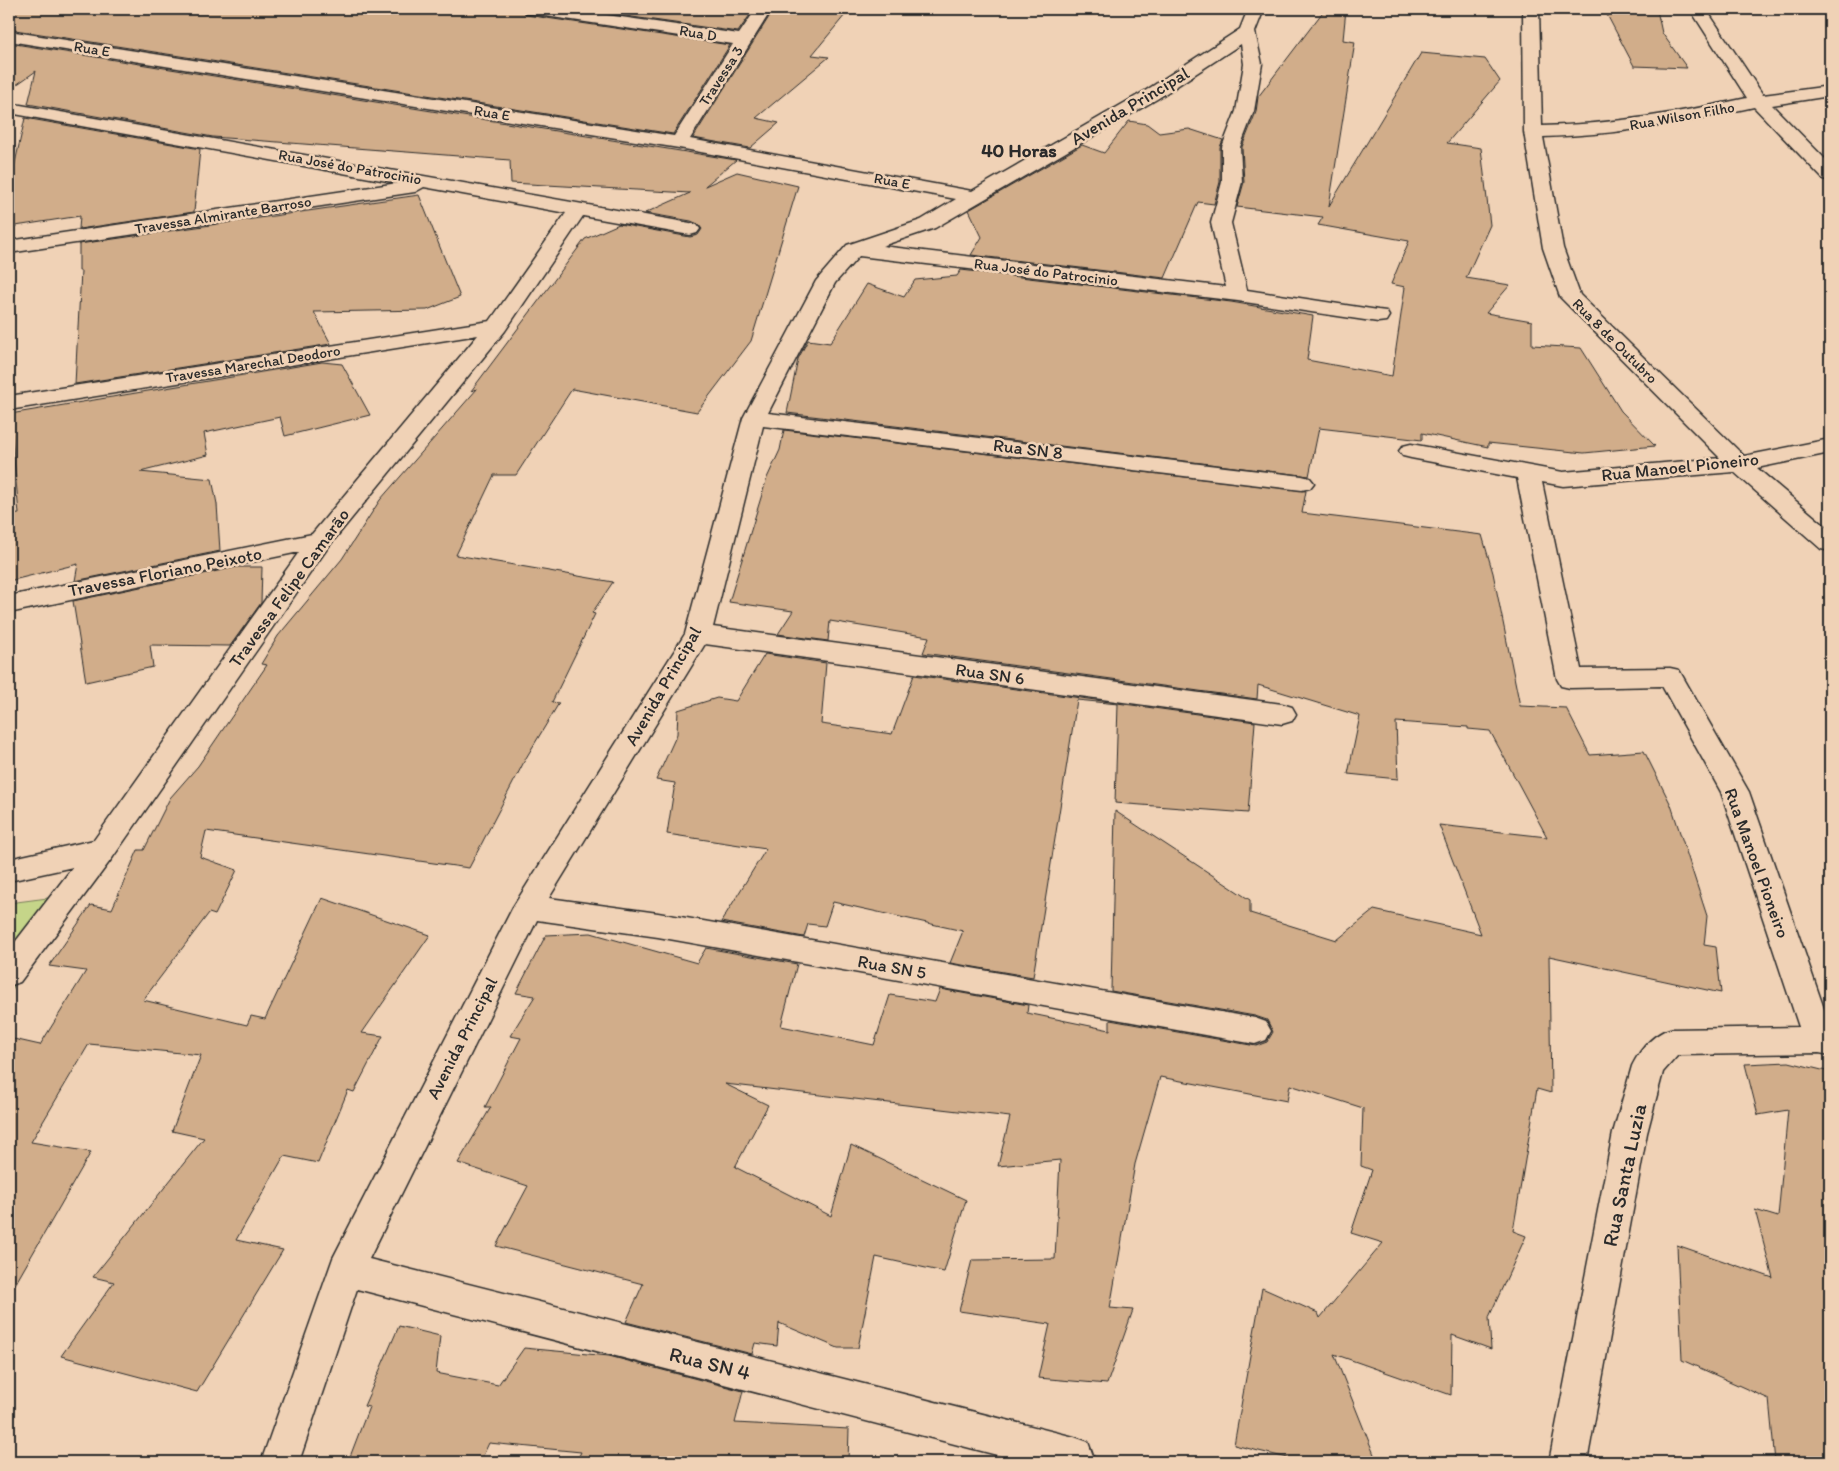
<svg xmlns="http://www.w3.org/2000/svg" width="1839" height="1471" viewBox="0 0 1839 1471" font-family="Itim,sans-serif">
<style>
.green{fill:#c5d589;stroke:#78805a}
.building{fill:#d1ad8a;stroke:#2b2b2b}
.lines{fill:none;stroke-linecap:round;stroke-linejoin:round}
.street-casing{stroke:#2b2b2b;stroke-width:3}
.street{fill:#f0d2b6;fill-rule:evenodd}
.labels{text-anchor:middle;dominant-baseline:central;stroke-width:5;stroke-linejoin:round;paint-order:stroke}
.far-street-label{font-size:15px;fill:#2b2b2b;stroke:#f0d2b6}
.street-label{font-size:18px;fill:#2b2b2b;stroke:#f0d2b6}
.far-district-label{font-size:19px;font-weight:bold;fill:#2b2b2b;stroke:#f0d2b6}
.near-street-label{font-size:21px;fill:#2b2b2b;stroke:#f0d2b6}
</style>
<rect width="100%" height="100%" fill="#f0d2b6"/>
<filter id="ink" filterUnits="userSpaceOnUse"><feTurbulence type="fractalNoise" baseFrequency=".02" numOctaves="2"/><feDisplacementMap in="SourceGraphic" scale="10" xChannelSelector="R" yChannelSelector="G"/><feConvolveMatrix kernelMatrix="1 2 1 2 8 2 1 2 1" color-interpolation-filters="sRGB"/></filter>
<g filter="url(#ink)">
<!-- green -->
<path class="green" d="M 63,896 L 16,982 L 9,996 L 9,903 Z"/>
<!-- building -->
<path class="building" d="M 9,9 L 522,9 L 526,15 L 730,45 L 673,134 L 9,29 Z
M 576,9 L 754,9 L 738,32 Z
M 774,9 L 850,9 L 812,55 L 829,57 L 756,118 L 779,123 L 750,148 L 693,138 Z
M 1325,9 L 1346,9 L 1343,40 L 1355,42 L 1329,206 L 1421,53 L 1485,59 L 1500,81 L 1447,143 L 1481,148 L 1490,225 L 1466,278 L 1510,285 L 1486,313 L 1532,321 L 1532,345 L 1581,348 L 1621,411 L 1655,446 L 1584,453 L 1488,443 L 1488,447 L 1422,433 L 1422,440 L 1319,428 L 1309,476 L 787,413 L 798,359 L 808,340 L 830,343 L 867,284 L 904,297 L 915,280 L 957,276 L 961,270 L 1231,302 L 1313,316 L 1307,360 L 1392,376 L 1405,287 L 1391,284 L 1409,241 L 1318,225 L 1323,217 L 1237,207 L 1244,182 L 1242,147 L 1256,112 L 1258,97 Z
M 1604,9 L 1657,10 L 1662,33 L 1687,68 L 1634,66 Z
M 9,43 L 736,160 L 705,186 L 737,172 L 798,186 L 751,341 L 697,412 L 572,389 L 516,475 L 494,475 L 456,555 L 613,582 L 592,613 L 595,614 L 552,702 L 559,703 L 526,758 L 469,868 L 206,831 L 200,857 L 237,870 L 215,915 L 209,913 L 143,1000 L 247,1025 L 251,1016 L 265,1019 L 322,898 L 430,935 L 362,1033 L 383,1036 L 354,1092 L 348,1090 L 318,1163 L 284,1156 L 236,1240 L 283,1250 L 197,1392 L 61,1356 L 114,1282 L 93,1277 L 204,1138 L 172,1131 L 201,1055 L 89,1044 L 31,1142 L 91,1152 L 9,1295 L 9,1038 L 40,1045 L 86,971 L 49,966 L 91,905 L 112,909 L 138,850 L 144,850 L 170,798 L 198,766 L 267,665 L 261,664 L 278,636 L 342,559 L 380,500 L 477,389 L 471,391 L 585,239 L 619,224 L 690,237 L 698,235 L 702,229 L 698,224 L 691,221 L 645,213 L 690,193 L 511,183 L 510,160 L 213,137 L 28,104 L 36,71 L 9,90 Z
M 25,118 L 200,149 L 194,212 L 79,229 L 80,216 L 9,227 L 9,190 Z
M 1129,121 L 1147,124 L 1159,133 L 1189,129 L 1223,140 L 1220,147 L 1220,182 L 1214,204 L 1198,202 L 1165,278 L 971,255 L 982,237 L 969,210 L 1082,145 L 1104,153 Z
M 419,195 L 460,297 L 427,310 L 314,312 L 331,344 L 75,384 L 81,271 L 79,271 L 79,244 Z
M 322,362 L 342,364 L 370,415 L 285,436 L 280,417 L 204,433 L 208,455 L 140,472 L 212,479 L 217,504 L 220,551 L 75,581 L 78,564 L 9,581 L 9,515 L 19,514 L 10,414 Z
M 784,430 L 1306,491 L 1302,513 L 1482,535 L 1493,573 L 1520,706 L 1566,708 L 1590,755 L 1644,751 L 1671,805 L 1707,916 L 1704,945 L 1716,947 L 1721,993 L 1549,956 L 1551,1093 L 1537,1089 L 1513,1231 L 1526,1236 L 1489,1317 L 1491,1349 L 1452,1335 L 1451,1395 L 1334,1354 L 1377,1462 L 1304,1462 L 1234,1445 L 1262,1288 L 1318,1313 L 1320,1318 L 1383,1243 L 1351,1233 L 1372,1170 L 1361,1166 L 1363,1108 L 1290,1085 L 1287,1101 L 1160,1077 L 1135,1164 L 1110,1308 L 1133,1310 L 1107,1384 L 1038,1378 L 1050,1324 L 959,1311 L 972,1260 L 1055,1259 L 1060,1160 L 998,1166 L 1010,1117 L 725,1084 L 768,1105 L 735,1167 L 831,1216 L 851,1145 L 966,1200 L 944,1272 L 876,1257 L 858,1348 L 838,1348 L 779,1323 L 777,1346 L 755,1343 L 752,1354 L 626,1322 L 643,1284 L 496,1246 L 528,1186 L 458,1163 L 491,1107 L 485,1107 L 521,1038 L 510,1036 L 535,996 L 516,993 L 546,935 L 591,933 L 697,963 L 706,948 L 797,964 L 781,1026 L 874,1045 L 890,995 L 935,1002 L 940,989 L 1028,1005 L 1027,1013 L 1110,1030 L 1110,1020 L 1256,1046 L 1267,1042 L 1273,1032 L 1267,1020 L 1255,1016 L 1111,991 L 1115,811 L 1250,900 L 1250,913 L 1337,940 L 1374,910 L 1481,934 L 1439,825 L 1547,837 L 1490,731 L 1468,729 L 1468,727 L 1396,722 L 1398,779 L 1348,774 L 1360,716 L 1258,685 L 1257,699 L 923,653 L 929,637 L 830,621 L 828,641 L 778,634 L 793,611 L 729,602 L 767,478 L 780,450 Z
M 237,567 L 262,567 L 261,603 L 230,646 L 150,645 L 153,667 L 86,682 L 73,601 Z
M 765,654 L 826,663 L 821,724 L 892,734 L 914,675 L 1255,722 L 1248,813 L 1115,803 L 1118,704 L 1077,700 L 1033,977 L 950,963 L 963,931 L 833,902 L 825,926 L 808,924 L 804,937 L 721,922 L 766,849 L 667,834 L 675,783 L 656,780 L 677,734 L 678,710 L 717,698 L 736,701 Z
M 1789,1062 L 1830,1072 L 1830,1462 L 1775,1462 L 1769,1399 L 1682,1360 L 1677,1245 L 1773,1278 L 1755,1210 L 1778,1217 L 1788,1110 L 1758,1115 L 1745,1064 Z
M 399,1326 L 440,1336 L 436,1373 L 498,1385 L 524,1348 L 609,1356 L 743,1391 L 735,1423 L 849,1429 L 848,1462 L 576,1462 L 581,1452 L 489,1443 L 480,1462 L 348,1462 L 369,1407 L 364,1406 Z"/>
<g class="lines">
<defs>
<path id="street" d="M 524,9 L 565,9 L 739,34 L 756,9 L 772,9 L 690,139 L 972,191 L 1145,91 L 1240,29 L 1248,9 L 1264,9 L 1255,32 L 1262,64 L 1254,111 L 1240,147 L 1242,182 L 1231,223 L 1247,290 L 1378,310 L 1386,311 L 1389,316 L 1386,321 L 1378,322 L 1238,301 L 859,256 L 835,283 L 768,413 L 1302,476 L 1310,478 L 1314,483 L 1310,488 L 1302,490 L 763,426 L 713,627 L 1282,704 L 1292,707 L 1296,714 L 1292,721 L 1282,724 L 705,644 L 549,898 L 658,913 L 1255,1018 L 1266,1022 L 1271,1031 L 1266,1040 L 1255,1044 L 658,937 L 537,920 L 369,1259 L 1074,1437 L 1088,1442 L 1093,1456 L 1091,1462 L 1024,1462 L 357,1289 L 299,1462 L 261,1462 L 333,1258 L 513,907 L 685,634 L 743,418 L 816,281 L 847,245 L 921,220 L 956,199 L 679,148 L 9,41 L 9,31 L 674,136 L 733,44 L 532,14 L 526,13 ZM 1241,44 L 1244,64 L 1236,111 L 1222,147 L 1222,182 L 1211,223 L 1226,287 L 882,246 L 935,228 L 1157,99 Z
M 1523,9 L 1539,9 L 1542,126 C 1614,124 1677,113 1747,98 L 1690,9 L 1706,9 L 1763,95 L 1830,86 L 1830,96 L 1772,105 L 1830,164 L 1830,181 L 1823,179 L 1754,107 C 1681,123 1618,135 1543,137 L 1563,248 L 1580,295 L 1744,456 L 1830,439 L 1830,453 L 1757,468 L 1830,530 L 1830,551 L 1821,549 L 1734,472 L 1563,486 L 1542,482 L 1581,669 L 1670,668 L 1679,670 L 1749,792 L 1830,1026 L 1830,1055 L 1819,1053 L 1678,1055 L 1663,1072 L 1647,1133 L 1587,1462 L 1549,1462 L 1613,1133 L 1632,1066 C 1640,1050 1653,1034 1670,1029 L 1799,1027 L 1721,792 L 1662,686 L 1570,688 L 1561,686 L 1557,679 L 1517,478 L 1411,458 L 1403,456 L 1399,451 L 1403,446 L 1411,444 L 1563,472 L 1720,458 L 1560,297 L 1543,248 L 1524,132 Z
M 9,103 L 690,223 L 697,225 L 700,229 L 697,233 L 690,235 L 583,216 L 505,331 L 329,546 L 113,857 L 20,982 L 9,986 L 9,950 L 73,867 L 9,881 L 9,859 L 94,840 L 299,552 L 9,613 L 9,596 L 312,534 L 478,335 L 9,410 L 9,396 L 490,321 L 566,213 L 424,187 L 415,192 L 9,253 L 9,241 L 398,183 L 9,113 Z"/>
</defs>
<!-- street casing -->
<use href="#street" class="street-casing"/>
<!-- street -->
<use href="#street" class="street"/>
</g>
</g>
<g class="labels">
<!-- far-street labels -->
<g class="far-street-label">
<text transform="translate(698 33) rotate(9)">Rua D</text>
<text transform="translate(92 49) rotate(9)">Rua E</text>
<text transform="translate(721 76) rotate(-57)">Travessa 3</text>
<text transform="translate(492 113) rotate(9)">Rua E</text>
<text transform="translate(1682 116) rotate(-10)">Rua Wilson Filho</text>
<text transform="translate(350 167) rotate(10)">Rua José do Patrocinio</text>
<text transform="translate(892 181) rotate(10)">Rua E</text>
<text transform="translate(223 215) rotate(-9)">Travessa Almirante Barroso</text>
<text transform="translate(1046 272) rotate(7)">Rua José do Patrocinio</text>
<text transform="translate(1615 341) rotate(45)">Rua 8 de Outubro</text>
<text transform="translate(253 364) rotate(-9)">Travessa Marechal Deodoro</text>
</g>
<!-- street labels -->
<g class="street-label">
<text transform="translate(1130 106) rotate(-31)">Avenida Principal</text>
<text transform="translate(1028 449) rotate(7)">Rua SN 8</text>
<text transform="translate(1680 467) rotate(-6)">Rua Manoel Pioneiro</text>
<text transform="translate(165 572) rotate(-11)">Travessa Floriano Peixoto</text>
<text transform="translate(289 588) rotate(-54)">Travessa Felipe Camarão</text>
<text transform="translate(990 674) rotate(8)">Rua SN 6</text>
<text transform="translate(663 686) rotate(-60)">Avenida Principal</text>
<text transform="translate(1757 863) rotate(70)">Rua Manoel Pioneiro</text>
<text transform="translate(892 967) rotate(10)">Rua SN 5</text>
<text transform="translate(462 1038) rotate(-63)">Avenida Principal</text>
</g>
<!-- far-district labels -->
<g class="far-district-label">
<text x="1019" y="150">40 Horas</text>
</g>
<!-- near-street labels -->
<g class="near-street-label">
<text transform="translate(1624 1175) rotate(-78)">Rua Santa Luzia</text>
<text transform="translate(710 1363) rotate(14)">Rua SN 4</text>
</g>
</g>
<!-- margin -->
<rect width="1839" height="1471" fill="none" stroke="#f0d2b6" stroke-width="30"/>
<rect x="15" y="15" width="1809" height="1441" fill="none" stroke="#2b2b2b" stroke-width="2" filter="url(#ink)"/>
</svg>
